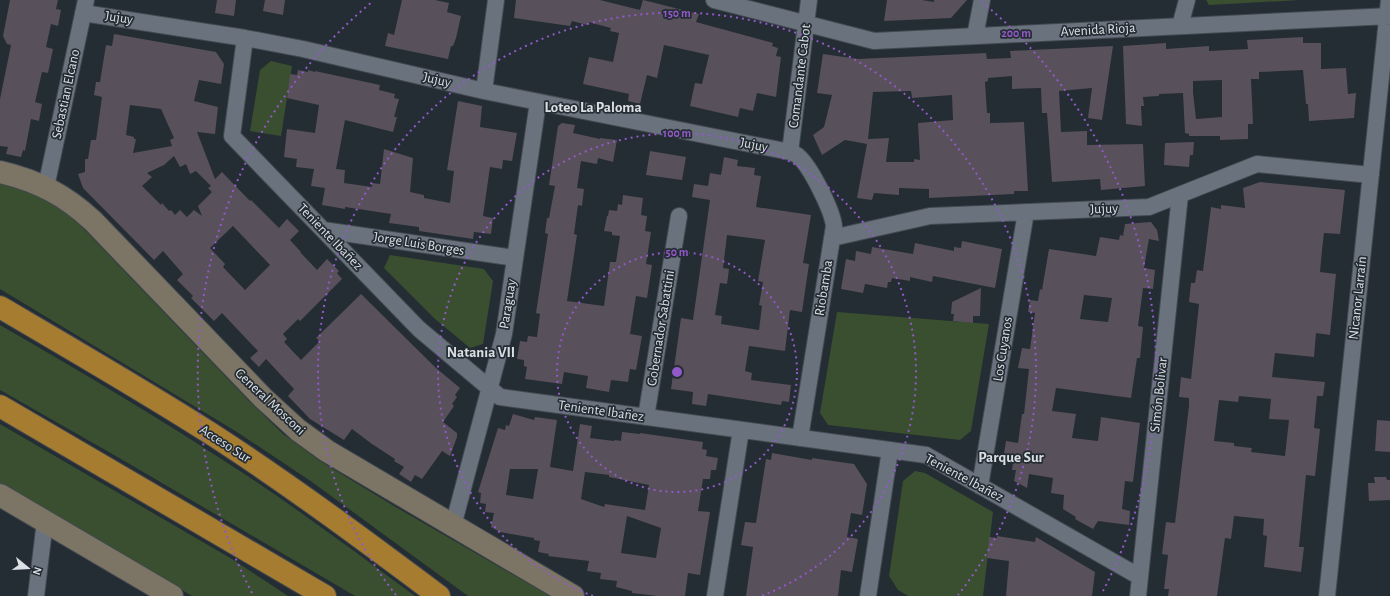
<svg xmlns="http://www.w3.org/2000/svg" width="1390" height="596" viewBox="0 0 1390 596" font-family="'Alegreya Sans',sans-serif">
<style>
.green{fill:#394f2f}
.building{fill:#58505a;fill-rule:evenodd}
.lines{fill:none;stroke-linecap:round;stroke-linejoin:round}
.street-casing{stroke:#434950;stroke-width:18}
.secondary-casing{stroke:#434950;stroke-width:24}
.highway-casing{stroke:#434950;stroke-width:24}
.street{stroke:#6a727d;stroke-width:16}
.secondary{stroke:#7c7566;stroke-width:22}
.highway{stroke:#a57c30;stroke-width:22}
.ring{fill:none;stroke:#9359c8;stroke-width:2;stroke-dasharray:2 4}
.labels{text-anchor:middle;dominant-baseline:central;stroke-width:3.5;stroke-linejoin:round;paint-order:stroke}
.street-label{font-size:14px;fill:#dbe0e5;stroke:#242c34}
.neighbourhood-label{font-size:15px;font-weight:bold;fill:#dbe0e5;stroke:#242c34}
.centre{fill:#9359c8;stroke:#242c34;stroke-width:2}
.ring-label{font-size:12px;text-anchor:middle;font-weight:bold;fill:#9359c8;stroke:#242c34;stroke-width:3.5;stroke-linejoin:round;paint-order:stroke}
</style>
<rect width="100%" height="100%" fill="#242c34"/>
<!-- green -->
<path class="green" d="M 1206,0 L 1301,0 L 1209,5 Z
M 271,61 L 292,66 L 281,136 L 250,131 L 260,70 Z
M 0,183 C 22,189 45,196 64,211 C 70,215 75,221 81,226 L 248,400 L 283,434 L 320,461 L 394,506 L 550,596 L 468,596 L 312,482 L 237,432 L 0,289 Z
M 390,255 L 484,269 L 493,281 L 483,344 L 470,348 L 435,319 L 384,268 Z
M 837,312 L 989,324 L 971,431 L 960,440 L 828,425 L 820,413 Z
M 0,325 C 82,372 164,421 243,473 C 302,512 358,554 415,596 L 355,596 L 121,459 L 0,390 Z
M 0,424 L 232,559 L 288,596 L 192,596 L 0,483 Z
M 915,471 L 925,473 L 993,512 L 983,596 L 908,596 L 898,590 L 889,576 L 903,481 Z"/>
<!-- building -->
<path class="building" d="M 10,0 L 58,0 L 56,9 L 61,10 L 58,26 L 51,24 L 46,47 L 53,49 L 48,73 L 42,72 L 35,102 L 42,104 L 39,121 L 31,119 L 25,151 L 23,150 L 21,157 L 6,154 L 8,147 L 0,146 L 0,99 L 11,45 L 7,44 L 3,36 Z
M 217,0 L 236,0 L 234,16 L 215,13 Z
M 265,0 L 285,0 L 283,15 L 263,11 Z
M 402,0 L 435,0 L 449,3 L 447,12 L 461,16 L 456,38 L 453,46 L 451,46 L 448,59 L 385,46 L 388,33 L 394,35 Z
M 516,0 L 600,0 L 640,10 L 643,0 L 699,14 L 696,22 L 773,43 L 772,46 L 778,48 L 776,56 L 781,57 L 776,97 L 757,93 L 753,111 L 740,108 L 738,117 L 690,106 L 695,83 L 702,84 L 709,55 L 664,45 L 657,78 L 647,75 L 640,104 L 628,101 L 629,94 L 583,84 L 589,57 L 613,62 L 619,33 L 610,31 L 611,28 L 588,22 L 587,25 L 572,21 L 570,26 L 514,18 Z
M 887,0 L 922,0 L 934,2 L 934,0 L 967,0 L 951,18 L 884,21 Z
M 114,34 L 216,52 L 224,64 L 221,84 L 199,80 L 194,101 L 218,107 L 215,134 L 197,132 L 215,179 L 222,172 L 250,201 L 251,200 L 279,228 L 287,219 L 299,231 L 290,240 L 301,252 L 300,252 L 317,270 L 327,259 L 339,271 L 337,273 L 342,279 L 300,321 L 298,319 L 283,334 L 287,339 L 284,342 L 301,360 L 320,341 L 316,338 L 361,294 L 436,368 L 460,388 L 455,395 L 457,397 L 452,404 L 454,406 L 443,422 L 457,433 L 457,437 L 450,456 L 442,451 L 422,479 L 415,475 L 411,482 L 399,474 L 404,467 L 394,461 L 395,459 L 372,444 L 352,429 L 344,440 L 310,419 L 288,396 L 294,389 L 266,359 L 259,367 L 250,358 L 258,351 L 222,313 L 214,321 L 191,298 L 193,296 L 177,280 L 183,274 L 163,251 L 154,260 L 83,188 L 78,174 L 85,172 L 85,159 L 88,159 L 91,140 L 96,140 L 102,97 L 94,95 L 96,82 L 100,82 L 106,45 L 112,46 ZM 130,105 L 161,109 L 174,138 L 170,140 L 172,146 L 133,153 L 136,139 L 134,139 L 134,137 L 126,135 ZM 174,156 L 180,167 L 186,164 L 190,174 L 196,171 L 211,186 L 208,188 L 212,192 L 198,206 L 202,216 L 194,210 L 187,217 L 180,210 L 175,215 L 171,210 L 169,211 L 162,203 L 161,205 L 142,186 L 152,177 L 147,173 L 164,165 ZM 233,226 L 270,265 L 245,290 L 223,267 L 225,264 L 210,248 Z
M 1303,37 L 1303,43 L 1321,43 L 1321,69 L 1346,68 L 1348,94 L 1356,93 L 1354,118 L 1309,121 L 1308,104 L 1306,104 L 1303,70 L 1259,72 L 1259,79 L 1251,79 L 1253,124 L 1248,124 L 1248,139 L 1220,140 L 1220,136 L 1189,136 L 1189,134 L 1185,133 L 1183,93 L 1159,94 L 1159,96 L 1143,97 L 1144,106 L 1141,106 L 1142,126 L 1126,124 L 1123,46 L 1166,43 L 1166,49 L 1209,46 L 1209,51 L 1248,49 L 1247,40 ZM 1222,80 L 1222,117 L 1196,119 L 1193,92 L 1193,81 Z
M 1113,46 L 1102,120 L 1088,118 L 1092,88 L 1059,91 L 1061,132 L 1087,131 L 1087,145 L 1143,144 L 1145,186 L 1101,190 L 1100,179 L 1052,182 L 1047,113 L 1042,113 L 1041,88 L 1012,89 L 1012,76 L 988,78 L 988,81 L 985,82 L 987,113 L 990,113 L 990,123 L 1024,122 L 1028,191 L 1014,191 L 1014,194 L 929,198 L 929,189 L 899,188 L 899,195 L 874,193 L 872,200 L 857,198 L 867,144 L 845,140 L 822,155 L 813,135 L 824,127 L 832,95 L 817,93 L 823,54 L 858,59 L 986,53 L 987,59 L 1011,58 L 1010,51 ZM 911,91 L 912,98 L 952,95 L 953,120 L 918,123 L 920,160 L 914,159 L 914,162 L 886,162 L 889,138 L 868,139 L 873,92 Z
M 298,70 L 308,72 L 308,70 L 315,72 L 315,71 L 380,85 L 379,90 L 395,94 L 394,98 L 399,99 L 394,117 L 397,117 L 393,132 L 345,120 L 336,169 L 345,170 L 344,183 L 372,187 L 372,183 L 380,184 L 384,149 L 413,158 L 410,192 L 424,195 L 424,198 L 450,203 L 454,171 L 447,170 L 458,101 L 482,106 L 480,127 L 517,133 L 512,161 L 503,160 L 502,169 L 490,167 L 483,216 L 493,218 L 491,234 L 474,232 L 473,239 L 419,231 L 419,227 L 389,223 L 391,214 L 345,207 L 345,209 L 322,205 L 325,188 L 311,186 L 314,169 L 296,167 L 297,159 L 284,157 L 287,129 L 315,133 L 319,105 L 287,98 L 290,74 L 297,75 Z
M 562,123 L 575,125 L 573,133 L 600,139 L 600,138 L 617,140 L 613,162 L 598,158 L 597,164 L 581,161 L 577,188 L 584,189 L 582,206 L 578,205 L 574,234 L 577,235 L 567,301 L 604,306 L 610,262 L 616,262 L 620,236 L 612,235 L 612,232 L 604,231 L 607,216 L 608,216 L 609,210 L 617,211 L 618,204 L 622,205 L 623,195 L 643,198 L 641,215 L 647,216 L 645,231 L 651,232 L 646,264 L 652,265 L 647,298 L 636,296 L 630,334 L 642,336 L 636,370 L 630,369 L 628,382 L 611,380 L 609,392 L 586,388 L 588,376 L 564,372 L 562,384 L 525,379 L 527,367 L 524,366 L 524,360 L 517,359 L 520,341 L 527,342 L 528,336 L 537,337 L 540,314 L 536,313 L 548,234 L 545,233 L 547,218 L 549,218 L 555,186 L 549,185 L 558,126 Z
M 1194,142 L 1193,155 L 1190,155 L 1189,167 L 1164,165 L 1165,143 Z
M 650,151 L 686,157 L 682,180 L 646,175 Z
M 724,157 L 738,160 L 737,166 L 755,168 L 754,175 L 761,176 L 756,207 L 811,215 L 803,263 L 809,264 L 802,312 L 790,310 L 785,351 L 749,346 L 745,371 L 752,373 L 751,380 L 791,385 L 789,402 L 782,401 L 781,405 L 708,394 L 706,406 L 692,404 L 693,392 L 671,389 L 681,318 L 693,320 L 710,200 L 692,197 L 694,184 L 708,186 L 710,173 L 721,175 ZM 727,235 L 765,240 L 758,281 L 763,282 L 759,305 L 762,306 L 759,330 L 721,324 L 722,316 L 715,315 L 720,283 L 727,284 L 728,277 L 729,269 L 723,268 Z
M 1260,182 L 1345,190 L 1340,234 L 1324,233 L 1322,250 L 1320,272 L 1336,274 L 1330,335 L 1316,333 L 1314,357 L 1275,353 L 1272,377 L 1325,382 L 1323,396 L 1317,396 L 1314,428 L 1320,429 L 1315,476 L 1306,475 L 1299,547 L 1304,547 L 1301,572 L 1264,567 L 1267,536 L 1263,535 L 1264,519 L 1234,516 L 1231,539 L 1225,538 L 1217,596 L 1168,596 L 1169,589 L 1164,589 L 1168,555 L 1162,554 L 1166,522 L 1175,523 L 1189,406 L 1189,398 L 1179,397 L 1181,377 L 1191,379 L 1199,304 L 1189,302 L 1191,283 L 1195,283 L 1197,270 L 1203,271 L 1211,207 L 1221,209 L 1221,205 L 1245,208 L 1243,188 ZM 1239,396 L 1271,399 L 1269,419 L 1289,420 L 1285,456 L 1251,452 L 1252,448 L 1234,446 L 1234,443 L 1214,441 L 1219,400 L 1238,402 Z
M 1151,222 L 1157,230 L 1159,241 L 1149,239 L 1144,268 L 1155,270 L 1153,289 L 1143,288 L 1138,326 L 1143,327 L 1140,358 L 1137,358 L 1131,398 L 1056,388 L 1052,411 L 1076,414 L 1072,438 L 1098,441 L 1101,417 L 1140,423 L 1133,482 L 1125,481 L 1122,509 L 1130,511 L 1129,525 L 1098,521 L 1093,529 L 1075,519 L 1076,517 L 1063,509 L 1064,495 L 1051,493 L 1053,478 L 1029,474 L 1027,488 L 1014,481 L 1016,470 L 1012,470 L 1013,463 L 1011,462 L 1011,454 L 1004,454 L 1006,441 L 1018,443 L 1022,414 L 1024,414 L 1029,369 L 1018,368 L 1022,348 L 1030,349 L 1035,313 L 1028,312 L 1030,300 L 1038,301 L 1040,289 L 1042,290 L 1049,249 L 1096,256 L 1100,237 L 1119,240 L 1120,235 L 1123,236 L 1125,224 ZM 1084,295 L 1112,298 L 1108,322 L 1080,319 Z
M 962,241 L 1002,249 L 995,288 L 933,276 L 932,282 L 910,277 L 910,281 L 892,278 L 891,282 L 888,282 L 887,288 L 865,284 L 863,293 L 841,289 L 846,259 L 855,261 L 856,251 L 871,254 L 872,247 L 913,254 L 915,243 L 954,251 L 954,247 L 961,248 Z
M 981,288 L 980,316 L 973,316 L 973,323 L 953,321 L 954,314 L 951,314 L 952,302 Z
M 513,414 L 534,420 L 535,417 L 557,420 L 550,467 L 573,471 L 580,424 L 592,426 L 590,438 L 614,441 L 615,440 L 621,441 L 622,432 L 640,434 L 640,433 L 703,442 L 702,449 L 707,450 L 706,456 L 718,458 L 716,470 L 711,470 L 710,479 L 703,479 L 698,511 L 710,512 L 700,575 L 688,573 L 685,596 L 657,596 L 632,593 L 632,591 L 616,587 L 617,581 L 600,579 L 601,573 L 587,571 L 589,561 L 548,556 L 549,554 L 538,552 L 540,541 L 534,540 L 534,538 L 500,532 L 491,527 L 494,513 L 485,512 L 486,504 L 480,503 L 481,493 L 478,492 L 498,428 L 505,430 L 506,425 L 509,426 ZM 510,469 L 538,469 L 533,499 L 506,495 ZM 585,472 L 609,475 L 609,477 L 649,485 L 645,510 L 605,504 L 604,507 L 581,499 ZM 627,516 L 661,528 L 656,558 L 621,553 Z
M 1377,420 L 1390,421 L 1390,452 L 1375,451 Z
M 772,453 L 812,460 L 812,458 L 854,464 L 867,484 L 862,515 L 851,513 L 847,537 L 858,539 L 852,572 L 841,570 L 838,596 L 746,596 L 753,547 L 741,545 L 745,522 L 756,523 L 766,459 L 771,460 Z
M 1374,477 L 1386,477 L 1387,480 L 1390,480 L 1390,500 L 1369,501 L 1368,483 L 1375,483 Z
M 997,536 L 1035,542 L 1036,537 L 1095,572 L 1092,596 L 1006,596 L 1009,561 L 987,558 L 989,537 L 997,538 Z"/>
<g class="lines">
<defs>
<path id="street" d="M 714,0 L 874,41 L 1390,16
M 83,13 L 245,38 L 303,49 L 484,91 L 790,152 C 793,153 796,154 798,156 C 811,167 832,210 834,226 L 800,438
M 1180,26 L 1187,0
M 975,36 L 982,0
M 245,38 L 232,136 L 419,329 L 500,397 L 926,455 L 1140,577
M 484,91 L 496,0
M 790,152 L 809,0
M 46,187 L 86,0
M 323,230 L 515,258
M 832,238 L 930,216 L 1149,207 L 1257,164 L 1371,175
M 646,417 L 679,216
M 980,486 L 1026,212
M 453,526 L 504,334 L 538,102
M 36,596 L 45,521
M 715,596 L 741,430
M 868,596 L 890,450
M 1138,596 L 1180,195
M 1327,596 L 1389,0"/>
<path id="secondary" d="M 0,172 C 38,181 65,195 93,221 L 263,398 L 298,430 L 327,451 L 573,596
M 0,495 L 172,596"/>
<path id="highway" d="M 0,307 C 70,348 141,389 210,433 C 289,484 364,540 439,596
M 0,406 L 325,596"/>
</defs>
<!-- street casing -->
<use href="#street" class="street-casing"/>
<!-- secondary casing -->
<use href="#secondary" class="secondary-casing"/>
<!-- highway casing -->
<use href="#highway" class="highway-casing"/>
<!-- street -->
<use href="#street" class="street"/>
<!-- secondary -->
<use href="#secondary" class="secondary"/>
<!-- highway -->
<use href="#highway" class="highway"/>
</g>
<!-- distance rings -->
<g class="ring">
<circle cx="677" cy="372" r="120"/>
<path d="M593 596A239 239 0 1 1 761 596"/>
<path d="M396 595A359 359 0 1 1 958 595"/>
<path d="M252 593A479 479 0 0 1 372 2M982 2A479 479 0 0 1 1102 593"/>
</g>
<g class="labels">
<!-- street labels -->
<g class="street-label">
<text transform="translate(119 18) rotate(9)">Jujuy</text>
<text transform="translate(1098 30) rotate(-3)">Avenida Rioja</text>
<text transform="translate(800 76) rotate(-83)">Comandante Cabot</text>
<text transform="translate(437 80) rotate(13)">Jujuy</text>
<text transform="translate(66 94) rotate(-78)">Sebastian Elcano</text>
<text transform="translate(754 145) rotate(11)">Jujuy</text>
<text transform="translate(1104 209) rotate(-2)">Jujuy</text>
<text transform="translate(330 237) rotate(46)">Teniente Ibañez</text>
<text transform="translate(419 244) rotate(9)">Jorge Luis Borges</text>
<text transform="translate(824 288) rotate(-81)">Riobamba</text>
<text transform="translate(1358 298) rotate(-84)">Nicanor Larraín</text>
<text transform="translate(508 304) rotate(-81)">Paraguay</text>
<text transform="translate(661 328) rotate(-81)">Gobernador Sabattini</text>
<text transform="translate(1003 349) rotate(-81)">Los Cuyanos</text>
<text transform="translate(1159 395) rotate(-84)">Simón Bolivar</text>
<text transform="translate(270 402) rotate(43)">General Mosconi</text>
<text transform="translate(601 411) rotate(8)">Teniente Ibañez</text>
<text transform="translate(225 444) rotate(33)">Acceso Sur</text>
<text transform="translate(964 478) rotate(28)">Teniente Ibañez</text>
</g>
<!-- neighbourhood labels -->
<g class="neighbourhood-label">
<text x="593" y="107">Loteo La Paloma</text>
<text x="481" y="352">Natania VII</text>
<text x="1011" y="457">Parque Sur</text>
</g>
</g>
<circle cx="677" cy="372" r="6" class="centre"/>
<g class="ring-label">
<text x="677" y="17">150 m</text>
<text x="1016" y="37">200 m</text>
<text x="677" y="137">100 m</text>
<text x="677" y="256">50 m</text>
</g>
<!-- north arrow -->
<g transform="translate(28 568) rotate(108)" stroke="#242c34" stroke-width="3" paint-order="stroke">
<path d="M0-3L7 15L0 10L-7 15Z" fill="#dbe0e5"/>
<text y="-6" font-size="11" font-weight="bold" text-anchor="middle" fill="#dbe0e5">N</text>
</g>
</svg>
